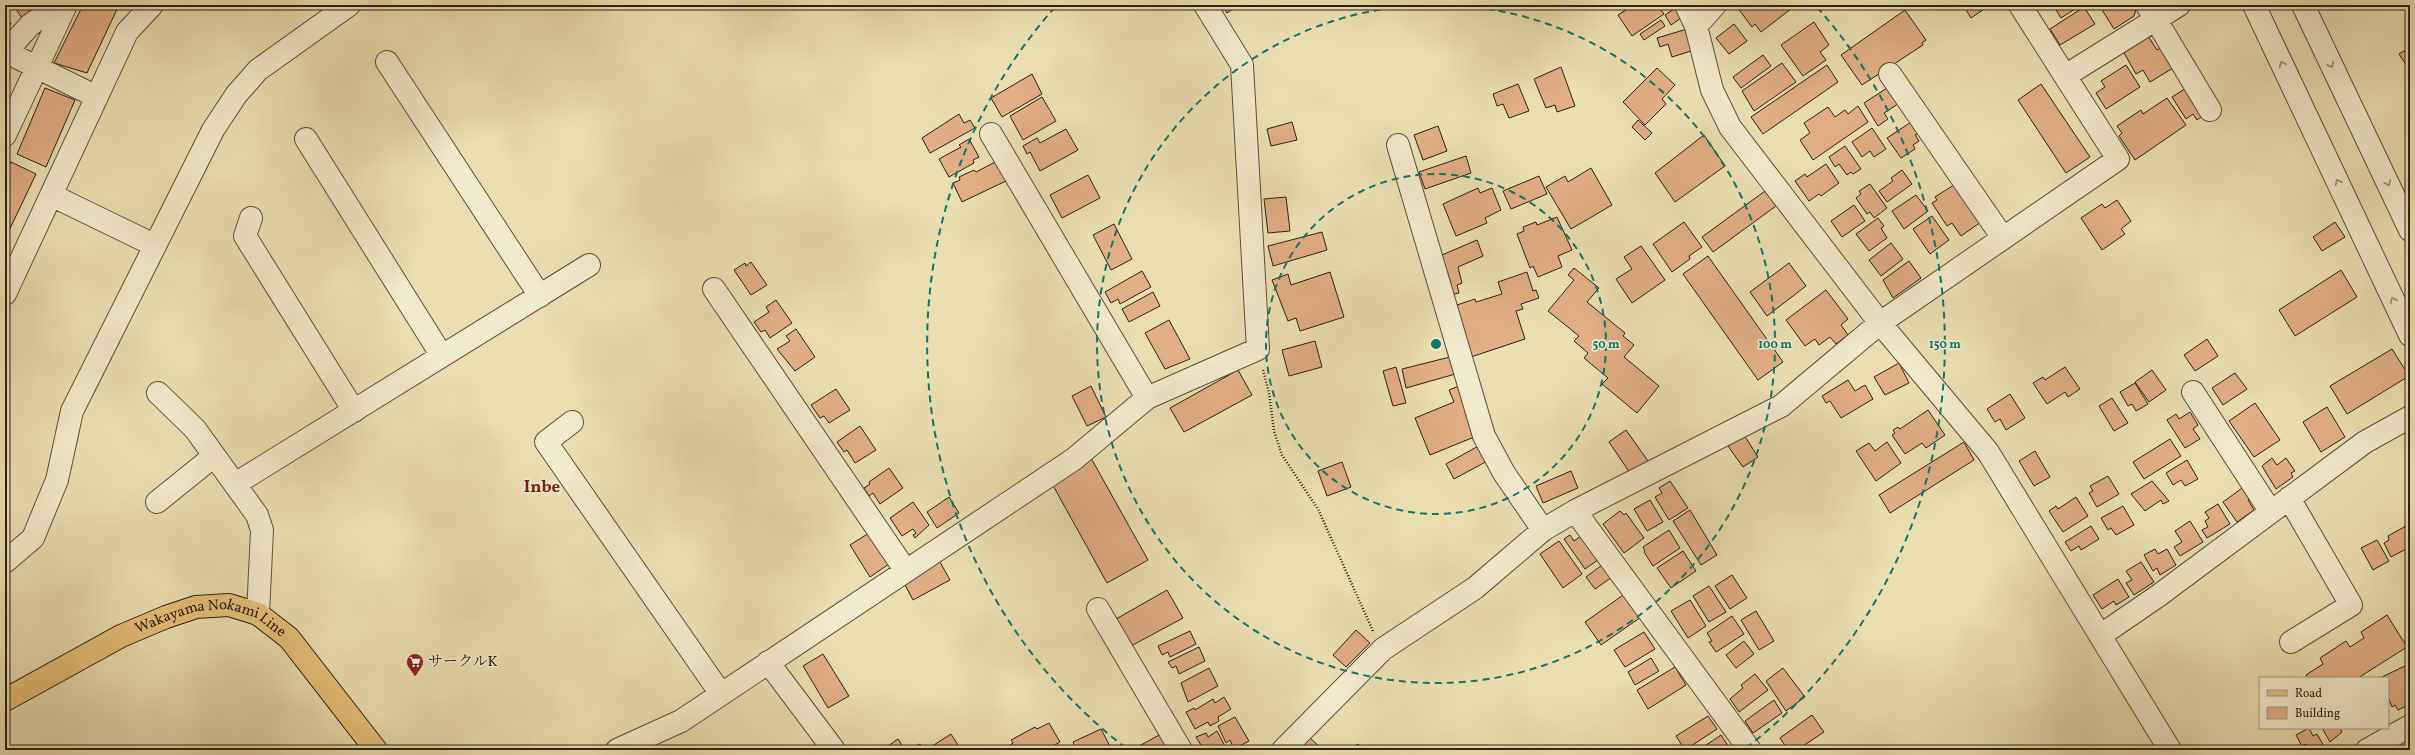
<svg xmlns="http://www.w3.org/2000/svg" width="2415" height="755" viewBox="0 0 2415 755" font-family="Vollkorn,'Noto Serif JP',serif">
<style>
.building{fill:#e2ae84;stroke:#2b2116}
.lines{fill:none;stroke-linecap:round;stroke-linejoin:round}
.minor-casing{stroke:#5b503d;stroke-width:24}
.major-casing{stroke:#2b2116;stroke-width:24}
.path{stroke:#2b2116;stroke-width:2.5;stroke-dasharray:1 2;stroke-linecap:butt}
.minor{stroke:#f2eacc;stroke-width:22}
.major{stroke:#e6c078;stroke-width:22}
.oneway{stroke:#98907a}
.ring{fill:none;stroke:#0f766e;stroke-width:2;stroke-dasharray:7 5}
.labels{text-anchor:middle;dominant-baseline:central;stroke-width:3.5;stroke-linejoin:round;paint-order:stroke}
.street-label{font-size:15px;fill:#2b2116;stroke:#f2eacc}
.poi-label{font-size:15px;fill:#2b2116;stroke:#f2eacc;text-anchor:start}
.quarter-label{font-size:17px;font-weight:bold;fill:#7a1f14;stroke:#f2eacc}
.centre{fill:#0f766e;stroke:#f2eacc;stroke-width:2}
.ring-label{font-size:12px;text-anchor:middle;font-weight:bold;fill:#0f766e;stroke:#f2eacc;stroke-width:3.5;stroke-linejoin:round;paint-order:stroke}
</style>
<rect width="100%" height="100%" fill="#ebdfb1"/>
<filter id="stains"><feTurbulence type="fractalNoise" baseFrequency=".005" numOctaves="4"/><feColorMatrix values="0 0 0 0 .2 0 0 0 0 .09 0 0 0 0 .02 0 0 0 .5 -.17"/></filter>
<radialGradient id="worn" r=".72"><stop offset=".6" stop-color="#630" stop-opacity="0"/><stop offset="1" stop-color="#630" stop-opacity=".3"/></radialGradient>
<!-- building -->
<path class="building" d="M 13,5 L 41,5 L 22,18 Z
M 83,5 L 119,5 L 87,73 L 54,63 Z
M 1222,5 L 1239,5 L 1227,13 Z
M 1634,5 L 1657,5 L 1664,14 L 1632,36 L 1618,15 Z
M 1680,5 L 1684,16 L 1671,25 L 1665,15 Z
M 1739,5 L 1796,5 L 1761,32 L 1755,24 L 1752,27 L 1737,7 Z
M 1963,5 L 1990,5 L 1971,18 Z
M 2053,5 L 2081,5 L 2061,18 Z
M 2099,5 L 2137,5 L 2134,16 L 2114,29 Z
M 2084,7 L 2095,24 L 2060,45 L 2050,29 Z
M 1905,10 L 1926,40 L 1922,43 L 1923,45 L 1862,85 L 1841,55 Z
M 5,20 L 11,23 L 5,33 Z
M 1661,20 L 1665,26 L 1644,40 L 1640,34 Z
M 1814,22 L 1829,45 L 1820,52 L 1826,60 L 1803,76 L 1781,45 Z
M 1734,24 L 1747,41 L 1729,54 L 1716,38 Z
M 1687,29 L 1694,50 L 1672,57 L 1668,44 L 1660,47 L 1657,38 Z
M 2148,36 L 2157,50 L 2165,45 L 2178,65 L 2150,82 L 2143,70 L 2136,74 L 2123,51 Z
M 2410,47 L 2410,71 L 2399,54 Z
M 1763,55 L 1771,66 L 1741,88 L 1733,77 Z
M 1782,63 L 1796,82 L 1754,111 L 1742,91 Z
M 1827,65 L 1838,82 L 1763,134 L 1751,117 Z
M 2126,65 L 2140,87 L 2106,109 L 2096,93 L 2105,87 L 2101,81 Z
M 1561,67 L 1575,106 L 1557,112 L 1555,105 L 1546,108 L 1534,79 Z
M 1657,68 L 1675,85 L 1662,99 L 1666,104 L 1645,125 L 1623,102 Z
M 1032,74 L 1042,94 L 1002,117 L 991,98 Z
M 1518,84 L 1529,111 L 1509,118 L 1503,104 L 1497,106 L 1493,94 Z
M 2041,84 L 2090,157 L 2066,173 L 2018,100 Z
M 2188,87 L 2205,114 L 2197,120 L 2193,114 L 2186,119 L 2172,97 Z
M 45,88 L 75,100 L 46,167 L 17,154 Z
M 1887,88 L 1898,104 L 1884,113 L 1888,119 L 1878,126 L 1864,103 Z
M 1042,97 L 1056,121 L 1023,140 L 1010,116 Z
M 2167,98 L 2186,125 L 2135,160 L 2119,136 L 2122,133 L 2117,126 L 2141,110 L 2143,114 Z
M 1858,106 L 1868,122 L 1813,160 L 1800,140 L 1810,133 L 1804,123 L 1828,107 L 1835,117 L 1845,110 L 1848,114 Z
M 959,114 L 964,123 L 970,120 L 975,128 L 930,153 L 922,138 Z
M 1638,120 L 1652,133 L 1645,140 L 1632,127 Z
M 1292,122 L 1297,140 L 1271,146 L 1267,129 Z
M 1911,122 L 1919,133 L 1915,135 L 1919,141 L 1913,145 L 1915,149 L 1901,158 L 1887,138 Z
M 1438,126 L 1447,151 L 1423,160 L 1414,135 Z
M 1872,128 L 1886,149 L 1874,157 L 1870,151 L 1862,157 L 1852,142 Z
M 1066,129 L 1078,150 L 1040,171 L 1030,152 L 1027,154 L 1023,146 L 1037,138 L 1040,143 Z
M 1704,135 L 1725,166 L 1675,202 L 1655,173 Z
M 969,139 L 979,157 L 973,160 L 974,163 L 949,177 L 939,159 L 961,147 L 959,145 Z
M 1845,146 L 1861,169 L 1853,174 L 1851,172 L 1847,175 L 1839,164 L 1835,167 L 1829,157 Z
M 1466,156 L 1471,173 L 1425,189 L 1419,172 Z
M 999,160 L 1008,180 L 962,202 L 953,183 L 960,180 L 959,177 L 974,170 L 976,172 Z
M 11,162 L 36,174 L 5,239 L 5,174 Z
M 1826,164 L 1839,183 L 1821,196 L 1819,194 L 1809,201 L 1795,181 L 1805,174 L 1807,177 Z
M 1591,168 L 1612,205 L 1571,229 L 1546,187 L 1565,176 L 1568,182 Z
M 1902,170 L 1912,184 L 1887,202 L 1879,191 L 1893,181 L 1891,178 Z
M 1088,175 L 1100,198 L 1062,218 L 1050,195 Z
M 1539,176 L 1547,194 L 1511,209 L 1503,191 Z
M 1957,183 L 1981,222 L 1961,236 L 1952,223 L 1947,226 L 1932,203 L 1937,200 L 1935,197 Z
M 1870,184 L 1887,208 L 1874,218 L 1870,212 L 1867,214 L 1856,198 L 1861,194 L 1859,191 Z
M 1478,188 L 1480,193 L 1492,188 L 1501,210 L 1485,218 L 1487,223 L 1456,236 L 1443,204 Z
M 1765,191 L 1776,206 L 1713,252 L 1702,237 Z
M 1916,195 L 1928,211 L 1904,229 L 1892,211 Z
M 1286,197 L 1290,231 L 1268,233 L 1264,199 Z
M 2117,200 L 2131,221 L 2121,229 L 2125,234 L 2102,250 L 2081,218 L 2102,204 L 2105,208 Z
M 1854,205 L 1865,221 L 1842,237 L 1831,221 Z
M 1932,216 L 1949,240 L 1930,254 L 1913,229 Z
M 1557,217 L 1572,250 L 1558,256 L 1562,267 L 1538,277 L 1533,266 L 1530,268 L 1517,234 L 1524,231 L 1523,227 L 1536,222 L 1537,225 Z
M 1878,218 L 1884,226 L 1881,228 L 1887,238 L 1869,251 L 1856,234 Z
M 1684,222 L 1702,247 L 1689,256 L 1690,259 L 1672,272 L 1653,244 Z
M 2335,222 L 2345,237 L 2322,251 L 2313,237 Z
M 1114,224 L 1132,259 L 1111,270 L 1093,235 Z
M 1322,232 L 1327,250 L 1273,266 L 1268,246 Z
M 1477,240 L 1483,256 L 1458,267 L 1462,283 L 1457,285 L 1459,293 L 1451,295 L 1448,285 L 1451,284 L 1442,255 Z
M 1891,243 L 1903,259 L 1881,276 L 1869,260 Z
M 1641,246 L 1665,280 L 1632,303 L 1616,279 L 1632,269 L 1624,257 Z
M 1708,256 L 1783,362 L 1758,380 L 1683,274 Z
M 1909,261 L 1921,278 L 1893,298 L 1883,280 Z
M 751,262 L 767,285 L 751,295 L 734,270 L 745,263 L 746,266 Z
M 1789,263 L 1806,286 L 1767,316 L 1750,292 Z
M 1574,268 L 1599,288 L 1587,302 L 1625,333 L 1623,336 L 1634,345 L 1624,357 L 1659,386 L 1637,413 L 1602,384 L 1608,378 L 1584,358 L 1588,353 L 1574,341 L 1579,336 L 1548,311 L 1574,280 L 1568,275 Z
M 2341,270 L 2357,297 L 2295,336 L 2279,310 Z
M 1142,271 L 1151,287 L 1120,304 L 1118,299 L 1111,303 L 1105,292 Z
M 1330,272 L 1344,317 L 1300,331 L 1296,318 L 1288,321 L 1272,280 L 1288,274 L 1291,285 Z
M 1527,272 L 1533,291 L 1536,290 L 1539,298 L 1521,304 L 1523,309 L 1516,311 L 1525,339 L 1471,357 L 1456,309 L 1457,305 L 1475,299 L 1476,302 L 1502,294 L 1498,282 Z
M 1826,290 L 1848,319 L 1841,325 L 1848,335 L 1836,344 L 1830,337 L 1819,345 L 1815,339 L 1805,346 L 1786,320 Z
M 1153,292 L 1160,306 L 1129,322 L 1122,309 Z
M 776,300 L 792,323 L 770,338 L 765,330 L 761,332 L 754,322 L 769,312 L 766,307 Z
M 1169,320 L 1190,359 L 1165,369 L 1145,333 Z
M 796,329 L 815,357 L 795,371 L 777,349 L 790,341 L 786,336 Z
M 2207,339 L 2218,356 L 2195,371 L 2184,355 Z
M 1315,341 L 1322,367 L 1289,376 L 1282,350 Z
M 2392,349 L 2409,376 L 2347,414 L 2330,386 Z
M 1454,356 L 1459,373 L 1406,388 L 1402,369 Z
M 1899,363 L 1909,383 L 1885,395 L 1874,377 Z
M 1396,367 L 1406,403 L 1393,406 L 1383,371 Z
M 2065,367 L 2080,389 L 2068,397 L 2065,392 L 2047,404 L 2033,383 L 2043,377 L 2045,380 Z
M 1238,370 L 1252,395 L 1184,432 L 1170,408 Z
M 2152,370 L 2166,390 L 2149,402 L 2135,382 Z
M 2235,373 L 2247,389 L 2223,405 L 2212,388 Z
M 1848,380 L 1855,391 L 1865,385 L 1873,399 L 1841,418 L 1830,401 L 1826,403 L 1822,396 Z
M 2135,383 L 2148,404 L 2136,411 L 2132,404 L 2128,406 L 2120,392 Z
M 1464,384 L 1484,433 L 1430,455 L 1415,418 L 1454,402 L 1449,390 Z
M 1091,386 L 1106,417 L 1087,426 L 1072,396 Z
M 836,389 L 850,410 L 829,423 L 824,416 L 820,418 L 811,405 Z
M 2010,394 L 2025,418 L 2006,430 L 2000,419 L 1995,422 L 1987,409 Z
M 2112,398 L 2128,423 L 2114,431 L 2099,406 Z
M 2255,403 L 2280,440 L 2254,457 L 2229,421 Z
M 2327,407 L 2345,437 L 2321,452 L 2303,422 Z
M 1928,410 L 1945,435 L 1926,448 L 1922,443 L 1905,454 L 1892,435 L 1895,433 L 1893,430 L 1898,427 L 1900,429 Z
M 2190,412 L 2198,425 L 2193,429 L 2200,439 L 2185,448 L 2167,420 L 2176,414 L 2179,419 Z
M 860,426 L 876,450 L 855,463 L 847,450 L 844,452 L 837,442 Z
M 1626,430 L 1648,461 L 1630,473 L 1609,442 Z
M 1744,435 L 1758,457 L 1743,467 L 1728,446 Z
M 2170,439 L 2181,456 L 2144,479 L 2133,462 Z
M 1887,442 L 1901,463 L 1876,481 L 1856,451 L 1869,443 L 1875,451 Z
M 1964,442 L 1974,460 L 1890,513 L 1879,495 Z
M 1482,444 L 1491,459 L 1454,479 L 1446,464 Z
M 2035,451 L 2050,477 L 2034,486 L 2019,461 Z
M 1091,458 L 1148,560 L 1107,583 L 1050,480 Z
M 2272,458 L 2277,465 L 2286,458 L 2295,471 L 2291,473 L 2293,477 L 2276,489 L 2262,466 Z
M 2187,460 L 2198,479 L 2185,486 L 2181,480 L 2173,485 L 2166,473 Z
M 1342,462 L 1351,487 L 1327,496 L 1318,471 Z
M 889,468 L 903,488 L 880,504 L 873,493 L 869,496 L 864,488 L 870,484 L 869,482 Z
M 1571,471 L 1578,488 L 1543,503 L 1536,486 Z
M 2108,476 L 2119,494 L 2097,507 L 2089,493 L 2093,491 L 2090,486 Z
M 1670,481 L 1688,508 L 1669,520 L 1655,497 L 1662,493 L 1659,488 Z
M 2152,481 L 2169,501 L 2163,504 L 2161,500 L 2145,511 L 2131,494 Z
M 2245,486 L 2252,497 L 2248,500 L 2254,510 L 2237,522 L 2223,502 Z
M 949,497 L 959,513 L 937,528 L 927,512 Z
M 2076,497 L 2088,516 L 2063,532 L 2049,511 L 2056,506 L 2058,509 Z
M 1650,500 L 1663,522 L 1647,531 L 1634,509 Z
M 913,502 L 929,525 L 915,538 L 913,535 L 916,533 L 913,529 L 902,536 L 890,518 Z
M 2218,504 L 2230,524 L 2207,538 L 2202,530 L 2208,527 L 2205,521 L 2209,518 L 2205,512 Z
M 2123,506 L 2134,525 L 2116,535 L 2111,528 L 2108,530 L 2101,518 Z
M 1690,510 L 1717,555 L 1701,565 L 1673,521 Z
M 1620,511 L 1624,515 L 1626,513 L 1644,538 L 1624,553 L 1603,524 Z
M 2190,521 L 2203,542 L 2180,556 L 2174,547 L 2182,542 L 2175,531 Z
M 2091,526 L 2099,539 L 2081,550 L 2079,546 L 2071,551 L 2065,542 Z
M 2406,526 L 2410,534 L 2410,547 L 2391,557 L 2384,543 L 2389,540 L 2388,536 Z
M 1669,530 L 1680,548 L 1653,566 L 1644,552 L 1645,551 L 1643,547 Z
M 869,533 L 889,564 L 870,577 L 850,545 Z
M 1585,533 L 1602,557 L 1585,569 L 1564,539 L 1570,535 L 1574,541 Z
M 2377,540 L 2389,561 L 2373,570 L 2361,548 Z
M 1559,541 L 1582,574 L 1563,588 L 1540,554 Z
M 2155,549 L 2158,554 L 2167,549 L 2176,565 L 2160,575 L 2157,568 L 2153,571 L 2144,555 Z
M 1683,551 L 1696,571 L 1671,588 L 1657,568 Z
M 940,562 L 950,580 L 913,600 L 903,581 Z
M 1606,562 L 1615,575 L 1595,589 L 1586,577 Z
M 2141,562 L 2154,582 L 2134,595 L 2126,583 L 2132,580 L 2126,571 Z
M 1732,575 L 1747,598 L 1730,609 L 1715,586 Z
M 2118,579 L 2129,597 L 2116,605 L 2114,601 L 2102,609 L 2093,595 Z
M 1709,586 L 1726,612 L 1709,622 L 1693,596 Z
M 1167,590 L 1183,618 L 1131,646 L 1116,619 Z
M 1626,593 L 1644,615 L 1601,645 L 1585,622 Z
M 1690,600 L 1706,626 L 1688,638 L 1671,611 Z
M 1756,611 L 1774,641 L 1759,650 L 1741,620 Z
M 2387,615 L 2407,647 L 2358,678 L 2308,678 L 2306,675 L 2323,664 L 2320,658 L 2346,641 L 2350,647 L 2364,638 L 2361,632 Z
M 1732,616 L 1744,634 L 1716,652 L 1709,642 L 1712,641 L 1707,633 Z
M 1356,630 L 1370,643 L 1346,667 L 1333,655 Z
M 1190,631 L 1196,644 L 1170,657 L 1168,652 L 1162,655 L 1158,646 Z
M 1644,632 L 1655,649 L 1625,667 L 1614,650 Z
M 1744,641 L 1754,654 L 1736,668 L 1726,655 Z
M 1199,647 L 1205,661 L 1179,674 L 1176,666 L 1172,668 L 1168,662 Z
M 823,654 L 849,696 L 828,708 L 803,666 Z
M 1651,658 L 1659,671 L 1635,685 L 1628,672 Z
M 2409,664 L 2410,704 L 2398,710 L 2395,705 L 2392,707 L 2388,697 L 2388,678 L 2382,677 Z
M 1675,667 L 1686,685 L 1648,709 L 1637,690 Z
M 1209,668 L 1218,686 L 1188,702 L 1181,683 Z
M 1783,668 L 1805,697 L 1786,711 L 1766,681 Z
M 1755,674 L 1768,690 L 1739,712 L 1730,699 L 1743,688 L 1741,685 Z
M 1224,697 L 1231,709 L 1218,717 L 1219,721 L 1210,726 L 1208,722 L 1195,729 L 1186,712 L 1194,708 L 1195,710 L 1213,699 L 1215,703 Z
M 1774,700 L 1782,713 L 1753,733 L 1745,721 Z
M 1812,715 L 1824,732 L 1797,750 L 1788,750 L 1780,738 Z
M 1708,716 L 1717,729 L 1685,750 L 1676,736 Z
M 1235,717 L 1249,741 L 1234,749 L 1230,740 L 1226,743 L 1218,726 Z
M 1049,723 L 1060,742 L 1046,750 L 1003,750 L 1013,743 L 1011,740 L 1035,727 L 1037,729 Z
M 2309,728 L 2313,736 L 2317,734 L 2326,750 L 2310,750 L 2306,744 L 2302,746 L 2296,735 Z
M 2322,728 L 2340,728 L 2342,732 L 2330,742 Z
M 1101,729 L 1112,750 L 1076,750 L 1073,742 Z
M 1217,731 L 1227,750 L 1204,750 L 1196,737 L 1206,733 L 1208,737 Z
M 951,734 L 961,750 L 926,750 Z
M 1161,734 L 1170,750 L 1132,750 Z
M 1721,735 L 1730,749 L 1729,750 L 1699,750 Z
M 1310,738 L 1323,750 L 1299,750 Z
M 898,739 L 905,750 L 891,750 L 888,746 Z
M 920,744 L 924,750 L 914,750 L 913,748 Z
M 1358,744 L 1362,750 L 1349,750 Z"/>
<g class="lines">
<defs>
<path id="minor" d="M 1686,5 L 1696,26 L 1712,90 L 1730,127 L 1880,323 L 1988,452 L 2170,750
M 2020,5 L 2065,76
M 2147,5 L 2210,110
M 2254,5 L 2410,335
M 2303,5 L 2410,230
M 1696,26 L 1715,5
M 6,52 L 97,97
M 5,53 L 30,25 L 59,5
M 387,62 L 540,296
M 1890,74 L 2003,238
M 991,134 L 1147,398
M 5,135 L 66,5
M 306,139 L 442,356
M 1398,145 L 1484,436 L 1504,473 L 1543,530
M 51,195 L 154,245
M 251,218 L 245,236 L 354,411
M 714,289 L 906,571
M 5,294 L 127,32 L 152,5
M 2193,392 L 2271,512
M 158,393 L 195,429 L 257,515 L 262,530 L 258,614
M 572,422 L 546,442 L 721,694
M 235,484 L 589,265
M 2289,498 L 2351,605 L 2291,642
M 157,502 L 214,456
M 1575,511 L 1750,750
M 5,562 L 33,538 L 57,480 L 72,411 L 213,130 L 236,95 L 258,70 L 349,5
M 1098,609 L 1181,750
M 2101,635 L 2158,596 L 2365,442 L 2410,417
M 768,662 L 834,750
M 617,750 L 681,721 L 1074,459 L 1147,398 L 1258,349 L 1242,65 L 1205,5
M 1283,750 L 1383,649 L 1475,588 L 1543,530 L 1575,511 L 1781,406 L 1880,323 L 2118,159 L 2065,76 L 2179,5
M 2367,750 L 2410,726"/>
<g id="major">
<path id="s1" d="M 5,700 L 121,636 L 166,617 L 196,607 L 229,605 L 258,614 L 289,638 L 376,750"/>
</g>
</defs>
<!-- minor casing -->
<use href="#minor" class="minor-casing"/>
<!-- major casing -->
<use href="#major" class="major-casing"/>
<!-- path -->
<path class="path" d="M 1263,370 L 1269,393 L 1274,431 L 1282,455 L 1318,509 L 1373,631"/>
<!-- minor -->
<use href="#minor" class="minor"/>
<!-- major -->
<use href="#major" class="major"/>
</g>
<!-- one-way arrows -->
<defs><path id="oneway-chevron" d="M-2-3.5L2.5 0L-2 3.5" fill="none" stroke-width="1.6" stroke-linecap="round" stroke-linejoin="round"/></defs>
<g class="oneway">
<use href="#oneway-chevron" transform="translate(2282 64) rotate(-115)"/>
<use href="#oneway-chevron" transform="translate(2331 65) rotate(64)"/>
<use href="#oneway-chevron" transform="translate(2338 182) rotate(-115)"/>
<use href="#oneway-chevron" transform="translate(2388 183) rotate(64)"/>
<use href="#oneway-chevron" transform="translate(2393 300) rotate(-115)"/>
</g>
<!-- distance rings -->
<g class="ring">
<circle cx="1436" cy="344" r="170"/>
<path d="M1439 5A339 339 0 1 1 1433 5"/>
<path d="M1126 748A509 509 0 0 1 1055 7M1817 7A509 509 0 0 1 1746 748"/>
</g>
<!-- icons -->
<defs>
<symbol id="supermarket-pin" viewBox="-11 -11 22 30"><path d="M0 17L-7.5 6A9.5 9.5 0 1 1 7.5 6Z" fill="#8f2418" stroke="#f2eacc"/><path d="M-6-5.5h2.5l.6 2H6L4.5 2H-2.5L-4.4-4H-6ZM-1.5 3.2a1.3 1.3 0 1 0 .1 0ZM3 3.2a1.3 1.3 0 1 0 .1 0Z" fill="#fff"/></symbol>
</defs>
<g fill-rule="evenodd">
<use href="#supermarket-pin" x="405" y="652" width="20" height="27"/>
</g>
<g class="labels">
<!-- street labels -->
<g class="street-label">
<text stroke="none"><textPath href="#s1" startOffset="229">Wakayama Nokami Line</textPath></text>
</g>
<!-- poi labels -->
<g class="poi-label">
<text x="428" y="662">サークルK</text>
</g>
<!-- quarter labels -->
<g class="quarter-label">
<text x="542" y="487">Inbe</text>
</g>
</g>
<circle cx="1436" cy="344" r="6" class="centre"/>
<g class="ring-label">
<text x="1606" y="348">50 m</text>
<text x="1775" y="348">100 m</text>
<text x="1945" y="348">150 m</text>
</g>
<!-- margin -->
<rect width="2415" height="755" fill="none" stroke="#ebdfb1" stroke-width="20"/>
<rect x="6" y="6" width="2403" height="743" fill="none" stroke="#2b2116" stroke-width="2"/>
<rect x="10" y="10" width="2395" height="735" fill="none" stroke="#2b2116"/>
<!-- legend -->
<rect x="2259" y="677" width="130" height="52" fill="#f2eacc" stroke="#a29a83"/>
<rect x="2267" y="690" width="20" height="6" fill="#e6c078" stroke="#a29a83"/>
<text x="2295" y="697" font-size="12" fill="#2b2116">Road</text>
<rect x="2267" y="707" width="20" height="12" fill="#e2ae84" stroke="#a29a83"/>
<text x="2295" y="717" font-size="12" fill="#2b2116">Building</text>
<rect width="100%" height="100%" filter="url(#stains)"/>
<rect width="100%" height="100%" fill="url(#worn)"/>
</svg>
